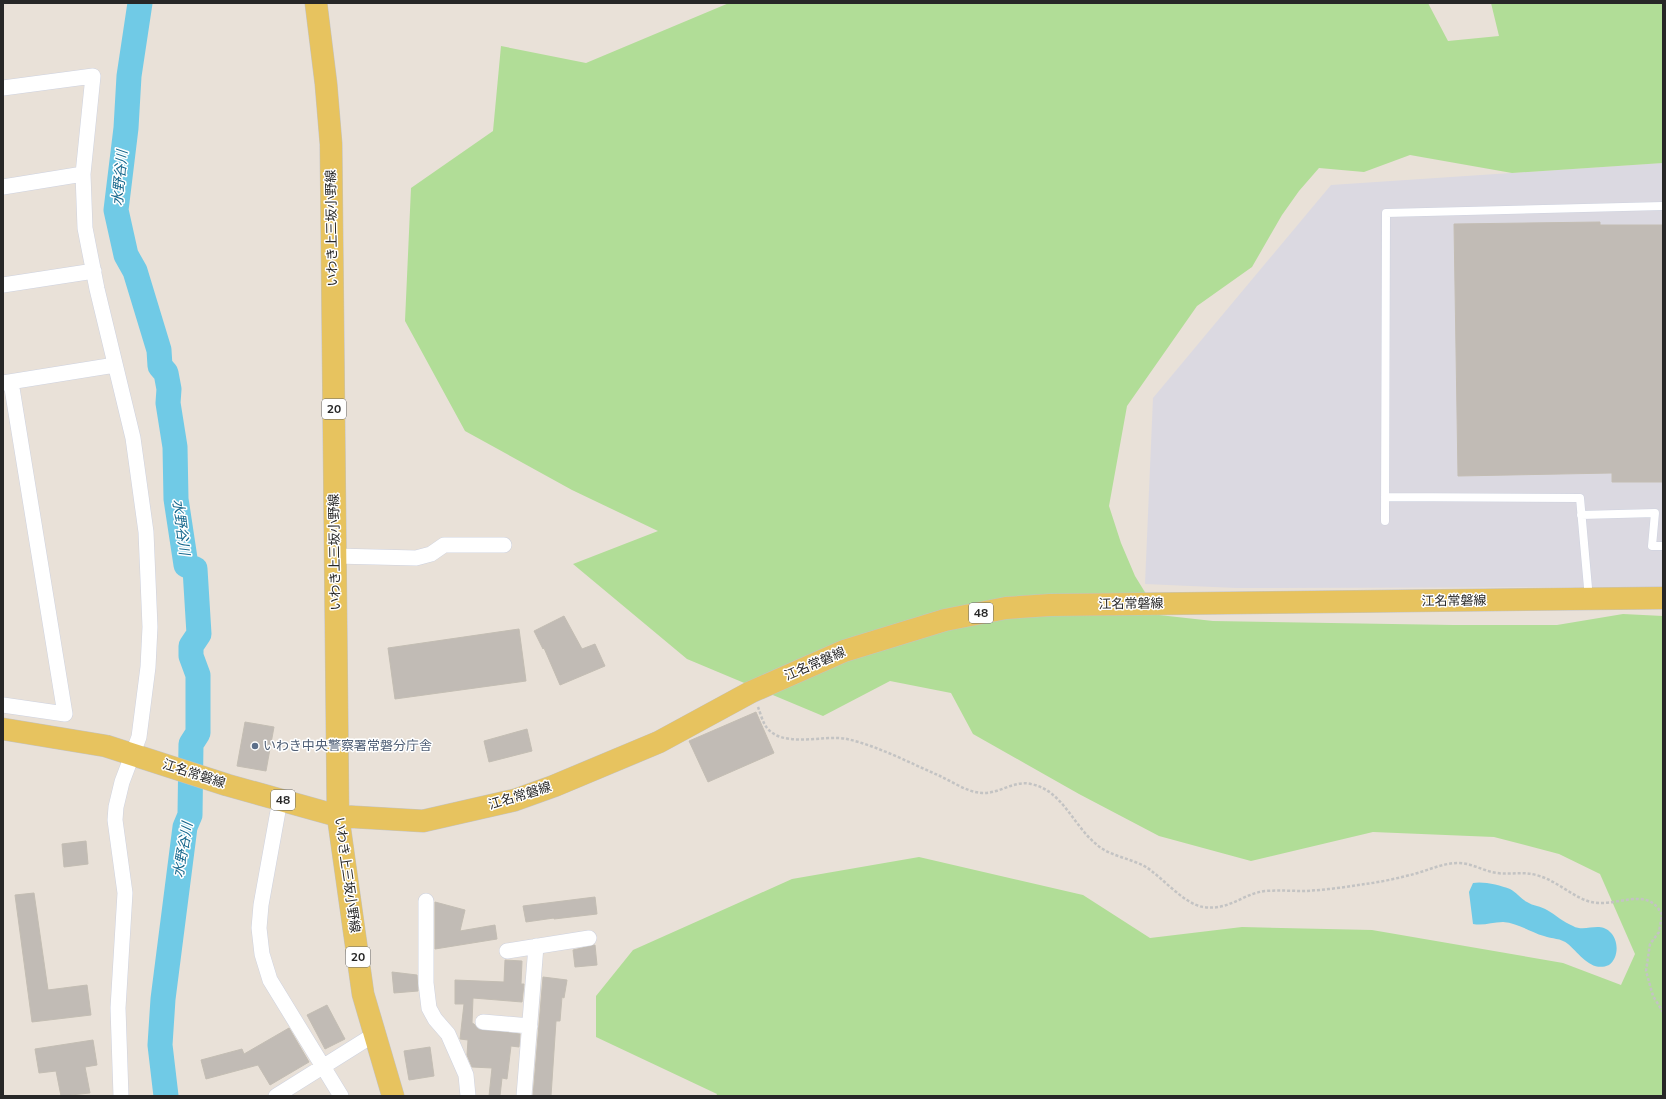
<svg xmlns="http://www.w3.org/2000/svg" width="1666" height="1099" viewBox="0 0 1666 1099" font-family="'Nunito Sans','Noto Sans JP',sans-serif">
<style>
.industrial{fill:#dbd9e1}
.green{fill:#b1dd97}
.water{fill:#70cae6}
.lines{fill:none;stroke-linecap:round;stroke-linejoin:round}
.river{stroke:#70cae6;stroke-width:25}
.building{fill:#c1bbb5;stroke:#c3bdb3}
.lane-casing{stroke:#ced2df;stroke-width:9}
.street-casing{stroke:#ced2df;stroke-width:16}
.primary-casing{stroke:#c3c3c3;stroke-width:23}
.path{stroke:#c3c3c3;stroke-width:2.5;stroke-dasharray:3 2;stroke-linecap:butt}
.lane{stroke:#fff;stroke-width:8}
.street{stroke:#fff;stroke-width:15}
.primary{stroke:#e7c35f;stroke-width:22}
.service-dot{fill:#5c6f8a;stroke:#fff;stroke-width:1.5}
.labels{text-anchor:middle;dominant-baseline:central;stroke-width:3;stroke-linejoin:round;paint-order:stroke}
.shield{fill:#fff;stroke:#686868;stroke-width:1}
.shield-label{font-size:12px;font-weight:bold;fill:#272727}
.street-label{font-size:13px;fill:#272727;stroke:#fff}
.service-label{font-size:13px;fill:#4e5e75;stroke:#fff;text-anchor:start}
.water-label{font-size:14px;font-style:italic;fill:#15678c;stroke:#fff}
</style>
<rect width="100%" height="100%" fill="#e9e1d8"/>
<!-- industrial -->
<path class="industrial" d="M 1663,163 L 1663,587 L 1236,588 L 1145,584 L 1153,398 L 1331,185 Z"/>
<!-- green -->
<path class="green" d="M 729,3 L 1428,3 L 1448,41 L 1499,36 L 1491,3 L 1663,3 L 1663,163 L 1512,173 L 1410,155 L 1364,172 L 1319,168 L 1299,191 L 1282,215 L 1252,267 L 1197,306 L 1127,406 L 1109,506 L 1121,543 L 1135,576 L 1159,615 L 1213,621 L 1453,625 L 1557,625 L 1623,614 L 1663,616 L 1663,1096 L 716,1096 L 717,1094 L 596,1037 L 596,996 L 633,950 L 792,879 L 919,857 L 1083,895 L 1150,938 L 1242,927 L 1372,930 L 1563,963 L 1621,985 L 1635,954 L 1600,874 L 1559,854 L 1494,837 L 1373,832 L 1251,861 L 1159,836 L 1079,794 L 973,734 L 951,693 L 890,681 L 823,716 L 687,659 L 573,564 L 658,531 L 572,490 L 465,431 L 405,321 L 411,188 L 493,131 L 501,46 L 586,63 Z"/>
<!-- water -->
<path class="water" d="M 1473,883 C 1483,881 1500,885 1510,889 C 1516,892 1521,899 1527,902 C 1533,906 1541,906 1547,910 C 1556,915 1563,922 1573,926 C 1585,933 1599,921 1610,932 C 1619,940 1619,958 1609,965 C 1591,973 1579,953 1568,944 C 1561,938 1552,939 1544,936 C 1530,932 1518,923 1503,922 C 1492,922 1484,926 1473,924 L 1469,892 Z"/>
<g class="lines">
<!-- river -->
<path class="river" d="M 140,3 L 129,76 L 126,128 L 116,210 L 126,255 L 135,271 L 159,350 L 160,366 L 166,373 L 169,389 L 168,403 L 175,447 L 176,499 L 186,565 L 195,569 L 199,634 L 191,646 L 191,656 L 198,675 L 198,733 L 191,744 L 190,815 L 185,827 L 163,999 L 160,1045 L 166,1096"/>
</g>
<!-- building -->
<path class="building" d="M 1600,222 L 1600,225 L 1663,225 L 1663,482 L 1612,482 L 1612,473 L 1458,476 L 1454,224 Z
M 564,616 L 582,649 L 595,644 L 605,666 L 560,685 L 544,648 L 543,649 L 534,631 Z
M 519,629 L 526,681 L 395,699 L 388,648 Z
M 756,712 L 774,753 L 708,782 L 689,741 Z
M 245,722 L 274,727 L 266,771 L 237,766 Z
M 527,729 L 532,751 L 489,762 L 484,741 Z
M 86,841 L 88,864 L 64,867 L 62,844 Z
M 34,893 L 48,990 L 87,985 L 91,1015 L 32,1022 L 15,895 Z
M 595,897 L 597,914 L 554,919 L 554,918 L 526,922 L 523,906 Z
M 435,902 L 465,910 L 460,931 L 495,925 L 497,939 L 435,949 Z
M 595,945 L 597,965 L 575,967 L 573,950 Z
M 505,960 L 522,961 L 521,984 L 524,984 L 522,1002 L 473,998 L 472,1023 L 474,1024 L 478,1029 L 520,1034 L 519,1047 L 511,1046 L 507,1079 L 502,1078 L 500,1096 L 489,1096 L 492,1068 L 472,1067 L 467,1055 L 468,1040 L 460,1039 L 464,1004 L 455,1004 L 455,980 L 504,982 Z
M 392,972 L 417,975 L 418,991 L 394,993 Z
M 543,977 L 567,980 L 564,998 L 562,997 L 560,1021 L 556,1021 L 551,1096 L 533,1096 Z
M 327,1005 L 345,1039 L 325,1049 L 307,1015 Z
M 289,1028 L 309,1062 L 270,1085 L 258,1065 L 206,1079 L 201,1060 L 242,1049 L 244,1054 Z
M 93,1040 L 97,1065 L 85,1067 L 90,1093 L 61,1096 L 56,1071 L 39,1073 L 35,1049 Z
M 430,1047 L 434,1076 L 409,1080 L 404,1051 Z"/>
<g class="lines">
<defs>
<path id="lane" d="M 1385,497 L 1580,498 L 1589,599
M 1581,515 L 1655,513 L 1652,546 L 1663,546
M 1385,521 L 1386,213 L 1663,206"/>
<path id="street" d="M 3,88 L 93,76 L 83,174 L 85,228 L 97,289 L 133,438 L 146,532 L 150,627 L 148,667 L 139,737 L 122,782 L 116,807 L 115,820 L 125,893 L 118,1008 L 121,1096
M 3,187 L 83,174
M 3,285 L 94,271
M 3,383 L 115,365
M 335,556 L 416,558 L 431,554 L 444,545 L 504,545
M 3,705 L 65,714 L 11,382
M 280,800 L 261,905 L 259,928 L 262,954 L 270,980 L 341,1096
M 426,901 L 426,983 L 429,1008 L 435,1019 L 448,1034 L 466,1075 L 468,1096
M 507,951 L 589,938
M 483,1022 L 530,1026
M 276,1096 L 375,1034
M 524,1096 L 536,946"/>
<path id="primary" d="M 316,3 L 326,84 L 331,144 L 338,816 L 363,994 L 393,1096
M 3,729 L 106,746 L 227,785 L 338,816 L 423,821 L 515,800 L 554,786 L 659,742 L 751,692 L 844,651 L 945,620 L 1006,608 L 1050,605 L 1663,598"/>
</defs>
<!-- lane casing -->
<use href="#lane" class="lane-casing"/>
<!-- street casing -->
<use href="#street" class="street-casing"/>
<!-- primary casing -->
<use href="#primary" class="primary-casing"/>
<!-- path -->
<path class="path" d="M 758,707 C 760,712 762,720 765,725 C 780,750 824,734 847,739 C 878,746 910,763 940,776 C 953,782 967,792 982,793 C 999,794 1014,780 1031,784 C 1062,790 1073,825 1096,844 C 1109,856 1130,858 1146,867 C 1162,877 1184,904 1203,907 C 1229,911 1242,894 1265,891 C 1279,890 1292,891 1305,891 C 1325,890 1346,887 1365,884 C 1381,882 1399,878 1414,874 C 1429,870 1443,863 1458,863 C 1472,863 1483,871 1497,873 C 1511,875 1522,871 1536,875 C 1555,880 1568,893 1585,900 C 1613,912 1647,882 1662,915 L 1659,932 L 1650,944 L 1646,971 L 1653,996 L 1663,1012"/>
<!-- lane -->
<use href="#lane" class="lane"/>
<!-- street -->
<use href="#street" class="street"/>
<!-- primary -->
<use href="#primary" class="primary"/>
</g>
<!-- markers -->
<circle class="service-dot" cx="255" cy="746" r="4"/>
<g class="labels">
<!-- shield labels -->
<g class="shield">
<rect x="322" y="399" width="24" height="20" rx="3"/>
<rect x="969" y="603" width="24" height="20" rx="3"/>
<rect x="271" y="790" width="24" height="20" rx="3"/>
<rect x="346" y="947" width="24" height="20" rx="3"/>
</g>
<g class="shield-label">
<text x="334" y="409">20</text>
<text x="981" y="613">48</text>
<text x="283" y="800">48</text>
<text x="358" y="957">20</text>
</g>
<!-- street labels -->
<g class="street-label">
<text transform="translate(332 228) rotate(-91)">いわき上三坂小野線</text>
<text transform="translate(335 552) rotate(-91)">いわき上三坂小野線</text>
<text transform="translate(1454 601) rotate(-1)">江名常磐線</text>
<text transform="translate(1131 604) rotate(-1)">江名常磐線</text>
<text transform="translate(815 664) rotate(-23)">江名常磐線</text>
<text transform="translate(194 774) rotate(18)">江名常磐線</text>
<text transform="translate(520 796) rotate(-17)">江名常磐線</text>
<text transform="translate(347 875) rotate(82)">いわき上三坂小野線</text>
</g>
<!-- service labels -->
<g class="service-label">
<text x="263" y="746">いわき中央警察署常磐分庁舎</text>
</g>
<!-- water labels -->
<g class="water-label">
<text transform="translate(120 178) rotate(-85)">水野谷川</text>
<text transform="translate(181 527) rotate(83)">水野谷川</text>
<text transform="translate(183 850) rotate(-80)">水野谷川</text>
</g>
</g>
<!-- border -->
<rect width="1666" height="1099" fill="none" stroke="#272727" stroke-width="8"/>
</svg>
